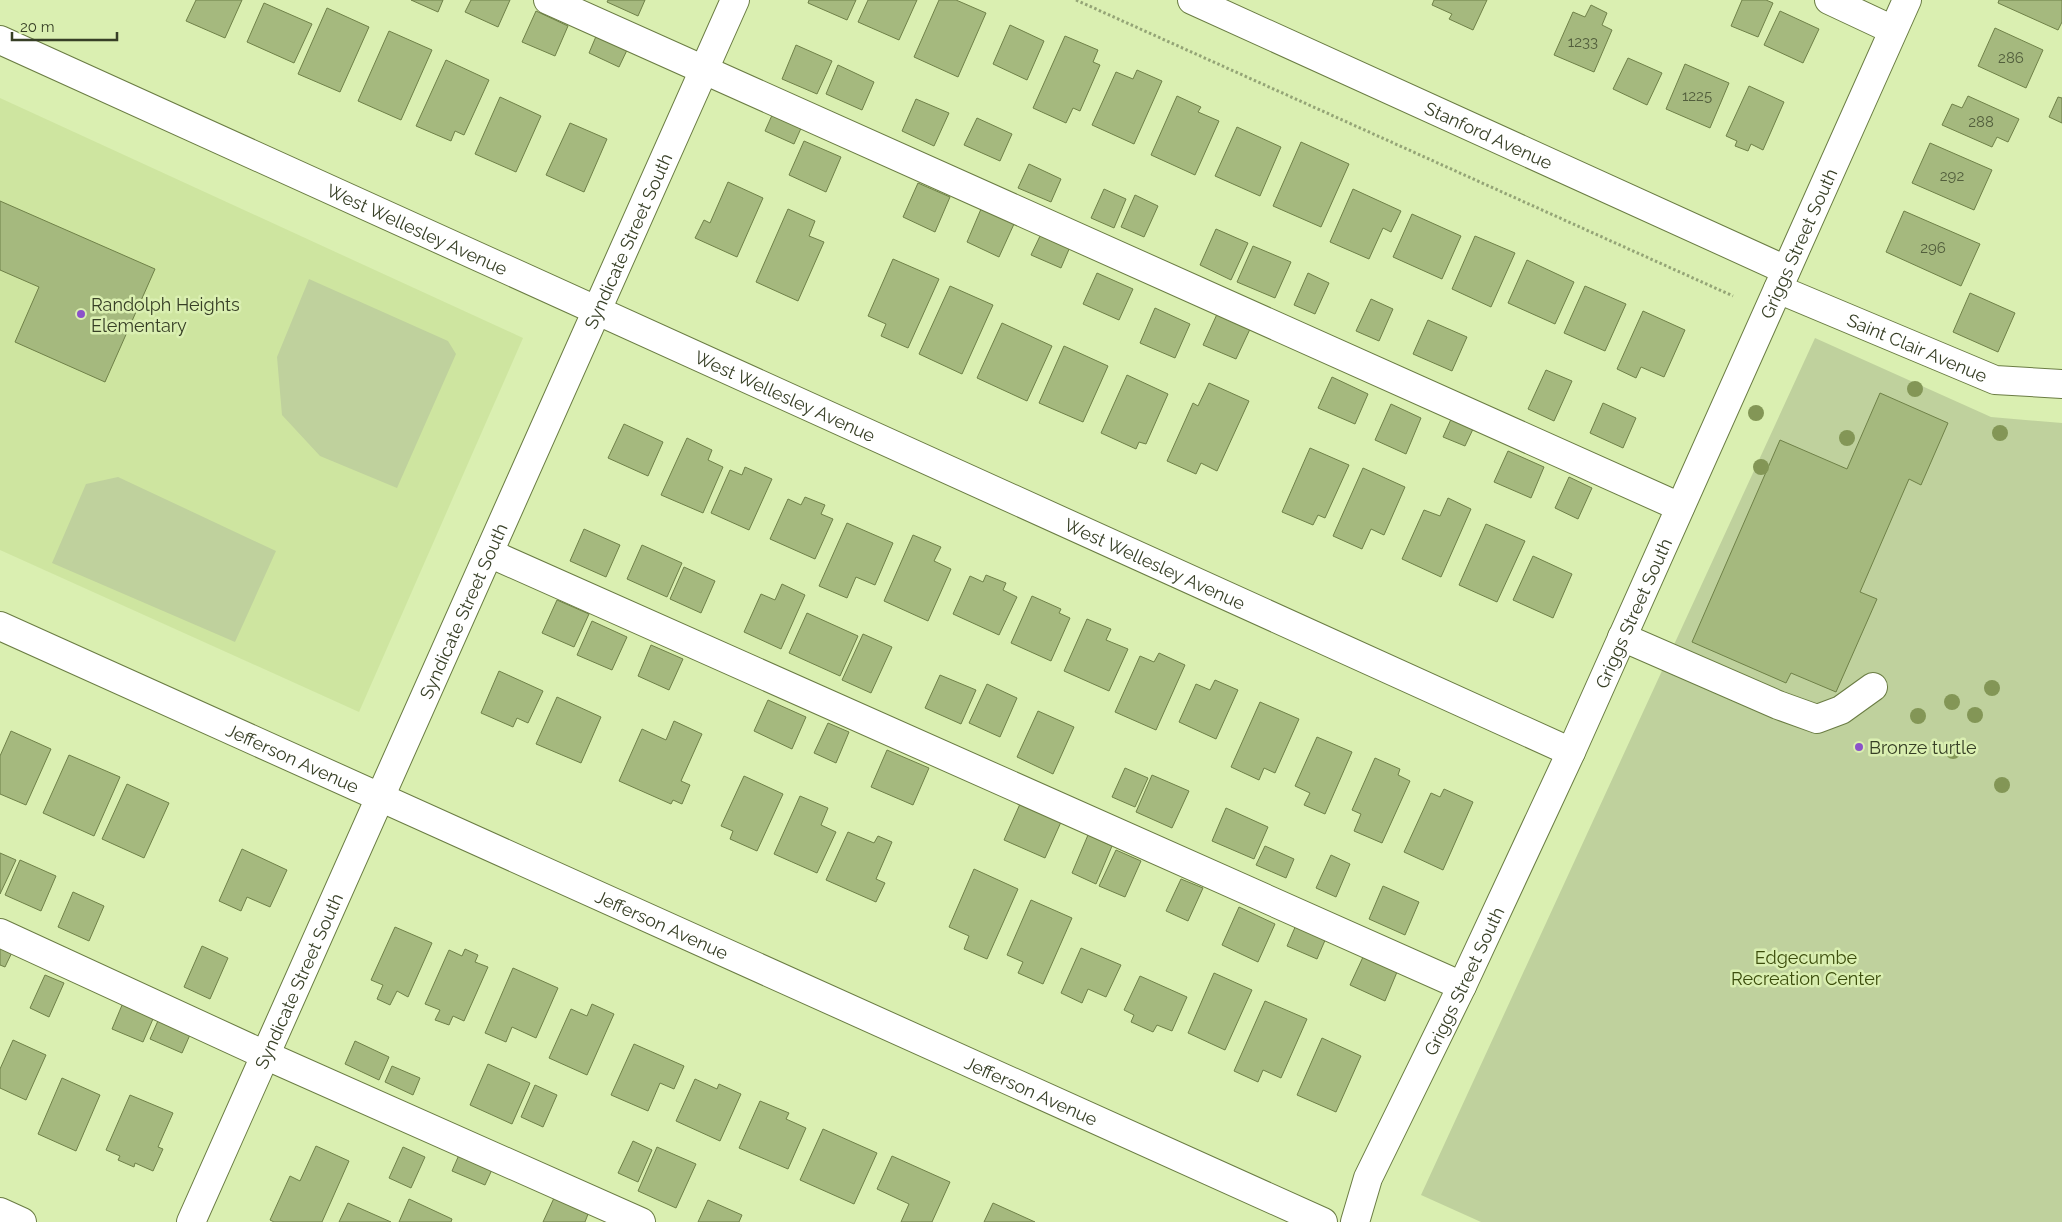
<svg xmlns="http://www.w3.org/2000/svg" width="2062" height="1222" viewBox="0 0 2062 1222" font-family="Raleway,sans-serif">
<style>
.built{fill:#cee5a0}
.green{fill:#bfd19d}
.building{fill:#a5b97e;stroke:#6f8148}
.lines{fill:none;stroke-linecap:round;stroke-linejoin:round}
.minor-casing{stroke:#6a7c43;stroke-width:30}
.path{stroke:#94a476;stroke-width:3;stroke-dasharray:2.5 2.5;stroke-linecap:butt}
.minor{stroke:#fff;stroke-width:28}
.tree{fill:#839656}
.poi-dot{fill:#8b52c9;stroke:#daefb1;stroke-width:2}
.labels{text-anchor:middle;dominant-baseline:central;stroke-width:5;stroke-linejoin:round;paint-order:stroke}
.number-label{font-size:15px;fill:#525e3c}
.street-label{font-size:18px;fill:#373f26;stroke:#daefb1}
.poi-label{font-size:18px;fill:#373f26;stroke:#daefb1;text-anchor:start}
.park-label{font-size:18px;fill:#3c4d0c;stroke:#daefb1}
</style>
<rect width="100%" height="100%" fill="#daefb1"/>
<!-- built -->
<path class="built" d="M 0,98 L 523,338 L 359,712 L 0,550 Z"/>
<!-- green -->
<path class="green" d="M 309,279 L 448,341 L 456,354 L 397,488 L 320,456 L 282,415 L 277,357 Z
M 1815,338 L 1991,417 L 2062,423 L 2062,1222 L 1481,1222 L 1421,1195 Z
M 118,477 L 276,551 L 235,642 L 52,563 L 86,484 Z"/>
<!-- building -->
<path class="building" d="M 196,0 L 242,0 L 225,38 L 186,21 Z
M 411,0 L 443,0 L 438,12 Z
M 471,0 L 510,0 L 498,27 L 465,12 Z
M 608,0 L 645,0 L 638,16 L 607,2 Z
M 809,0 L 856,0 L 847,20 L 808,3 Z
M 868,0 L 917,0 L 899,40 L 858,22 Z
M 939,0 L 956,0 L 986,13 L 958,77 L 914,57 Z
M 1434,0 L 1487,0 L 1473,30 L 1449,19 L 1452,14 L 1432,5 Z
M 1742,0 L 1766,0 L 1773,3 L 1758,37 L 1731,26 Z
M 1999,0 L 2062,0 L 2062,22 L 2058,30 L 1998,3 Z
M 264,3 L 312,24 L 294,63 L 247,42 Z
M 1591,5 L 1607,13 L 1602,25 L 1612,30 L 1594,72 L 1554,55 L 1573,12 L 1585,17 Z
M 327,8 L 369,27 L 340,92 L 298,74 Z
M 536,11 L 568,26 L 555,56 L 522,42 Z
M 1780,11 L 1819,29 L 1803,63 L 1764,45 Z
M 1010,25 L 1044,41 L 1027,80 L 993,64 Z
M 1995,28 L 2043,50 L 2026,88 L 1978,66 Z
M 389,31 L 432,50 L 401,120 L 358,101 Z
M 597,34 L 628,48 L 619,67 L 589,53 Z
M 1065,36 L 1098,50 L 1093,62 L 1100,65 L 1080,111 L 1073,108 L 1066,123 L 1033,108 Z
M 796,45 L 832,61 L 817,94 L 782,79 Z
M 1628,58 L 1662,73 L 1647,105 L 1613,89 Z
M 446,60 L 489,80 L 464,135 L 455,131 L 451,141 L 416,126 Z
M 1685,64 L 1729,83 L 1710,128 L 1666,109 Z
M 838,65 L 874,82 L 862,110 L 826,94 Z
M 1137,70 L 1162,81 L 1134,144 L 1092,125 L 1116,72 L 1133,79 Z
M 1749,86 L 1784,102 L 1763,150 L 1751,144 L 1748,151 L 1735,146 L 1737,141 L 1726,136 Z
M 1177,96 L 1201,107 L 1198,112 L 1219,121 L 1195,175 L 1151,155 Z
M 1968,96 L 2019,119 L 2008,142 L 1997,137 L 1992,147 L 1942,125 L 1952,104 L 1962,108 Z
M 500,97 L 541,116 L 516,172 L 475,154 Z
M 2058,97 L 2062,98 L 2062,123 L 2049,117 Z
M 916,99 L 949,113 L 934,146 L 902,131 Z
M 773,113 L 802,126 L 794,144 L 765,131 Z
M 977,118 L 1012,134 L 1000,161 L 964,145 Z
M 570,123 L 607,139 L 584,192 L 546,175 Z
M 1237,127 L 1281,147 L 1260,196 L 1215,176 Z
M 804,141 L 841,157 L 826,192 L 789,175 Z
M 1301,142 L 1349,164 L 1321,227 L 1273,206 Z
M 1930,143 L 1992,170 L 1974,210 L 1912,183 Z
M 1029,164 L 1061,179 L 1051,202 L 1018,188 Z
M 728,182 L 763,198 L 737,257 L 695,238 L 704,220 L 710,223 Z
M 918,183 L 950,197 L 935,232 L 903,217 Z
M 1104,189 L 1126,199 L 1114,228 L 1091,218 Z
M 1353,189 L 1401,211 L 1391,232 L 1383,228 L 1369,259 L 1330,242 Z
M 1135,195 L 1158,206 L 1144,237 L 1121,227 Z
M 0,201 L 155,269 L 105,382 L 15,342 L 39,287 L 0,270 Z
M 788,209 L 815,221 L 809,236 L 824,242 L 798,301 L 756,282 Z
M 981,209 L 1014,224 L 999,257 L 967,242 Z
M 1904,211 L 1980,244 L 1961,286 L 1886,252 Z
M 1412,214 L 1461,236 L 1442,279 L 1393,257 Z
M 1216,229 L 1248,243 L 1231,280 L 1200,265 Z
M 1041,234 L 1070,247 L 1061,268 L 1031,255 Z
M 1475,236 L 1515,253 L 1491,307 L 1452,289 Z
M 1253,246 L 1291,262 L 1275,298 L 1237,282 Z
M 893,259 L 939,279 L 908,348 L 881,336 L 886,324 L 868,316 Z
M 1527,260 L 1574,282 L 1555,324 L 1508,303 Z
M 1097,273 L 1133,289 L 1119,320 L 1083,304 Z
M 1308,273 L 1329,283 L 1315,314 L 1294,305 Z
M 950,286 L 993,305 L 962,374 L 919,354 Z
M 1585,286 L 1626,304 L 1605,351 L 1564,333 Z
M 1970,293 L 2015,313 L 1998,352 L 1953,332 Z
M 1371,299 L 1393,309 L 1379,341 L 1356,331 Z
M 1155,308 L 1190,324 L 1175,358 L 1140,343 Z
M 1643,311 L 1685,330 L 1664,377 L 1641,367 L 1636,378 L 1617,369 Z
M 1218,312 L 1251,327 L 1236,359 L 1203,345 Z
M 1428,320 L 1467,337 L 1452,371 L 1413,354 Z
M 1002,323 L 1052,346 L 1027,401 L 977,378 Z
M 1064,346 L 1108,366 L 1083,422 L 1039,403 Z
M 1546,370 L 1572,381 L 1554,421 L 1528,409 Z
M 1127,375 L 1168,394 L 1146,444 L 1139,442 L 1136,449 L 1101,433 Z
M 1332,377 L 1368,394 L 1355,424 L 1318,408 Z
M 1209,383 L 1249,401 L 1217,471 L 1201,463 L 1196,474 L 1167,461 L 1193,403 L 1198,406 Z
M 1880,393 L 1948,423 L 1921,485 L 1909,479 L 1860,592 L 1877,599 L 1836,692 L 1791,673 L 1786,683 L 1692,642 L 1780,440 L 1847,469 Z
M 1603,403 L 1636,418 L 1623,448 L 1590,433 Z
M 1391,404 L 1421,418 L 1406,454 L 1375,440 Z
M 1452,417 L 1474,427 L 1465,446 L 1443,437 Z
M 624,424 L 663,442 L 648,476 L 608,458 Z
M 687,438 L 712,450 L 708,460 L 723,467 L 703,513 L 661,495 Z
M 1310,448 L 1349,465 L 1325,518 L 1318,515 L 1313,525 L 1282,512 Z
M 1508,451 L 1544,467 L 1531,498 L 1494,482 Z
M 745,467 L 772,479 L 749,530 L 711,513 L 730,470 L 742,475 Z
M 1363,468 L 1405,487 L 1384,535 L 1371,529 L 1362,549 L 1333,536 Z
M 1569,477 L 1592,488 L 1578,519 L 1555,508 Z
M 805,497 L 825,505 L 821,514 L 833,519 L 815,559 L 770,539 L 788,499 L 801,505 Z
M 1448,498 L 1471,509 L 1441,577 L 1402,559 L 1424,510 L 1440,516 Z
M 847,523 L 893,543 L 875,585 L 856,577 L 847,598 L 819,586 Z
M 1486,524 L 1525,541 L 1497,602 L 1459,585 Z
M 584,529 L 620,545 L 606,577 L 570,561 Z
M 913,535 L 941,547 L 934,561 L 951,569 L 928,621 L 884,601 Z
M 642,545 L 682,563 L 667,597 L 627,579 Z
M 1533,556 L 1572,574 L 1553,618 L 1513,600 Z
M 684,567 L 715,581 L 701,613 L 670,599 Z
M 986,575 L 1006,583 L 1003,590 L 1017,597 L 999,635 L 953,614 L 970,576 L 983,582 Z
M 782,584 L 805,595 L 781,649 L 744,632 L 761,594 L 775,600 Z
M 1032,596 L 1061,609 L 1059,613 L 1070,618 L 1051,661 L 1011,643 Z
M 557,600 L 589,614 L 574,647 L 542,633 Z
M 807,613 L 858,636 L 840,676 L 789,653 Z
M 1087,619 L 1111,629 L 1106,640 L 1128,649 L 1109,691 L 1064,671 Z
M 592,621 L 627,637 L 612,670 L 577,655 Z
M 863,634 L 892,647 L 871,693 L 842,680 Z
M 651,645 L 683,659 L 669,690 L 638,676 Z
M 1159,653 L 1185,665 L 1156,730 L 1115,712 L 1140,656 L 1154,662 Z
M 499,671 L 543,691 L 528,723 L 517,718 L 513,727 L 481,713 Z
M 940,675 L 976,690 L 961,724 L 925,708 Z
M 1215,680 L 1238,690 L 1216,739 L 1179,722 L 1196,684 L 1210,690 Z
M 987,684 L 1017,698 L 1000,737 L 969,723 Z
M 557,697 L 601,717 L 581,763 L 536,744 Z
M 768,700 L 806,717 L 792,749 L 754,731 Z
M 1260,702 L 1299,719 L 1275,773 L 1264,768 L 1259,780 L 1231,767 Z
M 1038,711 L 1074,727 L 1053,774 L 1017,757 Z
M 674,721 L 702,734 L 681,781 L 690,785 L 682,804 L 673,800 L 671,804 L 619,781 L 642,729 L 666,740 Z
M 828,723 L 849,732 L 836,763 L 814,753 Z
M 11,731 L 51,749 L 26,805 L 0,794 L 0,756 Z
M 1317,737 L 1352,752 L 1325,814 L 1304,805 L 1310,793 L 1295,786 Z
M 887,750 L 929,768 L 913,805 L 871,787 Z
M 69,755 L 120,777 L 94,836 L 43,813 Z
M 1375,758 L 1400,769 L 1398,775 L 1410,781 L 1382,843 L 1354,831 L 1361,814 L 1352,810 Z
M 1125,768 L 1148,778 L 1135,807 L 1112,797 Z
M 1152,775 L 1189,791 L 1172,828 L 1136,812 Z
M 744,776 L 783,794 L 757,851 L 730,839 L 733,831 L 721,826 Z
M 127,784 L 169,803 L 144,858 L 102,839 Z
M 1444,789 L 1473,802 L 1443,870 L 1404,852 L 1431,793 L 1440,797 Z
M 800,796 L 828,808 L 821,825 L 836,832 L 817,873 L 774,854 Z
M 1020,804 L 1061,822 L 1045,858 L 1004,840 Z
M 1226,808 L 1268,827 L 1254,859 L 1212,841 Z
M 848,832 L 874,843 L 878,836 L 892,842 L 876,879 L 885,883 L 876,902 L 826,880 Z
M 1088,835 L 1112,846 L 1096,884 L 1072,873 Z
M 1265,846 L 1294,859 L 1286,878 L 1256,865 Z
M 242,849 L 287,870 L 270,907 L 247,897 L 241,911 L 219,901 Z
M 1116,850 L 1141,861 L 1125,897 L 1099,886 Z
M 0,853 L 16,860 L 0,894 Z
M 1331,855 L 1350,864 L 1336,897 L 1316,888 Z
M 20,860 L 56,876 L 41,911 L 5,895 Z
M 974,869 L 1018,889 L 987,959 L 964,949 L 969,936 L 949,927 Z
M 1181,879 L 1203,888 L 1188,921 L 1166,911 Z
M 1383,886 L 1419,902 L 1405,935 L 1369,919 Z
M 73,892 L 104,906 L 89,941 L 58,927 Z
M 1031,900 L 1072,918 L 1043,984 L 1018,973 L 1023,962 L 1007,955 Z
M 1239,907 L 1275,924 L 1258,962 L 1222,945 Z
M 1296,925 L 1326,938 L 1317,959 L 1287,946 Z
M 395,927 L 432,943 L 408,997 L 397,991 L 390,1005 L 377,999 L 383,985 L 371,980 Z
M 0,939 L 15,946 L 5,967 L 0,965 Z
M 202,946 L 228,958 L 210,999 L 184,987 Z
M 1081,948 L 1121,965 L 1106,997 L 1088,989 L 1082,1003 L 1061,993 Z
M 465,949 L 478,955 L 475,962 L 488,967 L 464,1021 L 453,1016 L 449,1025 L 435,1020 L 440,1010 L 425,1004 L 449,950 L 462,956 Z
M 1363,957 L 1397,972 L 1385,1001 L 1350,985 Z
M 513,968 L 558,988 L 536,1038 L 512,1027 L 506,1042 L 485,1033 Z
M 1214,973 L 1252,990 L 1225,1050 L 1188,1033 Z
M 45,975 L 64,983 L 49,1017 L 30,1008 Z
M 1140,976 L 1187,997 L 1172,1031 L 1157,1025 L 1153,1032 L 1131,1022 L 1134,1015 L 1124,1010 Z
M 125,998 L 156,1012 L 143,1042 L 112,1029 Z
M 1265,1001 L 1307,1019 L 1281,1078 L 1263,1070 L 1258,1082 L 1234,1071 Z
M 592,1004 L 614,1014 L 587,1075 L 549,1058 L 571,1009 L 587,1016 Z
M 161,1014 L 193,1028 L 182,1053 L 150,1039 Z
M 1322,1038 L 1361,1056 L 1336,1112 L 1297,1095 Z
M 13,1040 L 46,1055 L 26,1100 L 0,1088 L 0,1069 Z
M 355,1041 L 389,1057 L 379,1080 L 345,1064 Z
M 634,1044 L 684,1066 L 674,1089 L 660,1083 L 648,1111 L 611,1095 Z
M 488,1064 L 530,1083 L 512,1124 L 470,1105 Z
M 392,1066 L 420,1078 L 413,1095 L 385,1082 Z
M 62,1078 L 100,1095 L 76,1151 L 38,1134 Z
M 695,1079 L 717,1089 L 719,1084 L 741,1094 L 720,1141 L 676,1121 Z
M 535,1085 L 557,1095 L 543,1127 L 521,1117 Z
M 130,1095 L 173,1113 L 158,1147 L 163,1149 L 153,1171 L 135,1163 L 134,1167 L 118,1160 L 120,1156 L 106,1150 Z
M 760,1101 L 789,1113 L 786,1119 L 806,1128 L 788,1169 L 739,1148 Z
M 823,1129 L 877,1153 L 854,1204 L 800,1180 Z
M 633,1141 L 652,1150 L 638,1182 L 618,1173 Z
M 316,1146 L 349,1161 L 322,1222 L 274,1222 L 270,1220 L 290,1176 L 300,1181 Z
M 403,1147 L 425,1157 L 411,1188 L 389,1178 Z
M 657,1147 L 696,1164 L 676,1208 L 638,1191 Z
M 462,1148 L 495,1163 L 485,1185 L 452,1171 Z
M 892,1156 L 950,1182 L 932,1222 L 901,1222 L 909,1204 L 877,1189 Z
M 554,1198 L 588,1214 L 585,1222 L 543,1222 Z
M 409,1199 L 452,1219 L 451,1222 L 399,1222 Z
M 708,1200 L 742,1215 L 739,1222 L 698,1222 Z
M 348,1203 L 391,1222 L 339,1222 Z
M 993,1203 L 1035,1222 L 984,1222 Z"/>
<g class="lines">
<defs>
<g id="minor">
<path d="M 548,0 L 1680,507"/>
<path id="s1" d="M 1192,0 L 1786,270"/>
<path d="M 1829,0 L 1893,30"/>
<path id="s2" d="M 0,40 L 1571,752"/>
<path id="s3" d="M 1778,289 L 1995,380 L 2062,384"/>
<path d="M 489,553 L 1462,986"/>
<path id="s4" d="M 0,626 L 1323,1222"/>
<path d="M 1622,637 L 1778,705 L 1817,719 L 1841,710 L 1873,687"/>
<path d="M 0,933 L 265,1055 L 641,1222"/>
<path d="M 0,1212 L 22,1222"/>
<path id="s5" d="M 191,1222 L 735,0"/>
<path id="s6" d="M 1355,1222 L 1368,1178 L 1462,986 L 1571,752 L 1907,0"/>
</g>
</defs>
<!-- minor casing -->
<use href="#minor" class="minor-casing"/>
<!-- path -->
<path class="path" d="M 1076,0 L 1733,296"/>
<!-- minor -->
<use href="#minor" class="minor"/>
</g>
<!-- trees -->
<g class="tree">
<circle cx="1915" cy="389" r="8"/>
<circle cx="1756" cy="413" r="8"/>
<circle cx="2000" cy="433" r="8"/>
<circle cx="1847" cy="438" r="8"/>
<circle cx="1761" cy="467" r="8"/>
<circle cx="1992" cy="688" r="8"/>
<circle cx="1952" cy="702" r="8"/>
<circle cx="1975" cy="715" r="8"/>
<circle cx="1918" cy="716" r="8"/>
<circle cx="1953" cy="751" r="8"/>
<circle cx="2002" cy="785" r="8"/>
</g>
<!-- markers -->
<g class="poi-dot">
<circle cx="81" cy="314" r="5"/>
<circle cx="1859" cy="747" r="5"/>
</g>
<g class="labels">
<!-- number labels -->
<g class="number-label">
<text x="1583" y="42">1233</text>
<text x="2011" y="58">286</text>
<text x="1697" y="96">1225</text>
<text x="1981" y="122">288</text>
<text x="1952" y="176">292</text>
<text x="1933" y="248">296</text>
</g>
<!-- street labels -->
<g class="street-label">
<text stroke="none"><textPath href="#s1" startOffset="326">Stanford Avenue</textPath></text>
<text stroke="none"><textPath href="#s2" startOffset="458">West Wellesley Avenue</textPath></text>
<text stroke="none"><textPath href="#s5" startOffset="1074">Syndicate Street South</textPath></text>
<text stroke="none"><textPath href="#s6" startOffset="1075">Griggs Street South</textPath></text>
<text stroke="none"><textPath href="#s3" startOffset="151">Saint Clair Avenue</textPath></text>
<text stroke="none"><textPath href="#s2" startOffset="862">West Wellesley Avenue</textPath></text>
<text stroke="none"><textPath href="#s2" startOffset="1268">West Wellesley Avenue</textPath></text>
<text stroke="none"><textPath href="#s5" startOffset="669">Syndicate Street South</textPath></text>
<text stroke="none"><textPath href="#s6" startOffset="670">Griggs Street South</textPath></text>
<text stroke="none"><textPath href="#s4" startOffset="321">Jefferson Avenue</textPath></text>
<text stroke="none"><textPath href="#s4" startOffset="726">Jefferson Avenue</textPath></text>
<text stroke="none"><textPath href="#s6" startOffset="265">Griggs Street South</textPath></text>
<text stroke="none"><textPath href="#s5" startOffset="264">Syndicate Street South</textPath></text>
<text stroke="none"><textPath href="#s4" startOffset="1131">Jefferson Avenue</textPath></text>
</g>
<!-- poi labels -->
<g class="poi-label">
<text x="91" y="304">Randolph Heights<tspan x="91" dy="21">Elementary</tspan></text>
<text x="1869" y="747">Bronze turtle</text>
</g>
<!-- park labels -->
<g class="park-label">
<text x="1806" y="957">Edgecumbe<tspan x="1806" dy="21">Recreation Center</tspan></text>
</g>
</g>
<!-- scale -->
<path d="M12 32v8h105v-8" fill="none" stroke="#373f26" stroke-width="2.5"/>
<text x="20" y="32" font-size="15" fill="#373f26" stroke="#daefb1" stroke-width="4" paint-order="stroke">20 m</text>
</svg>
